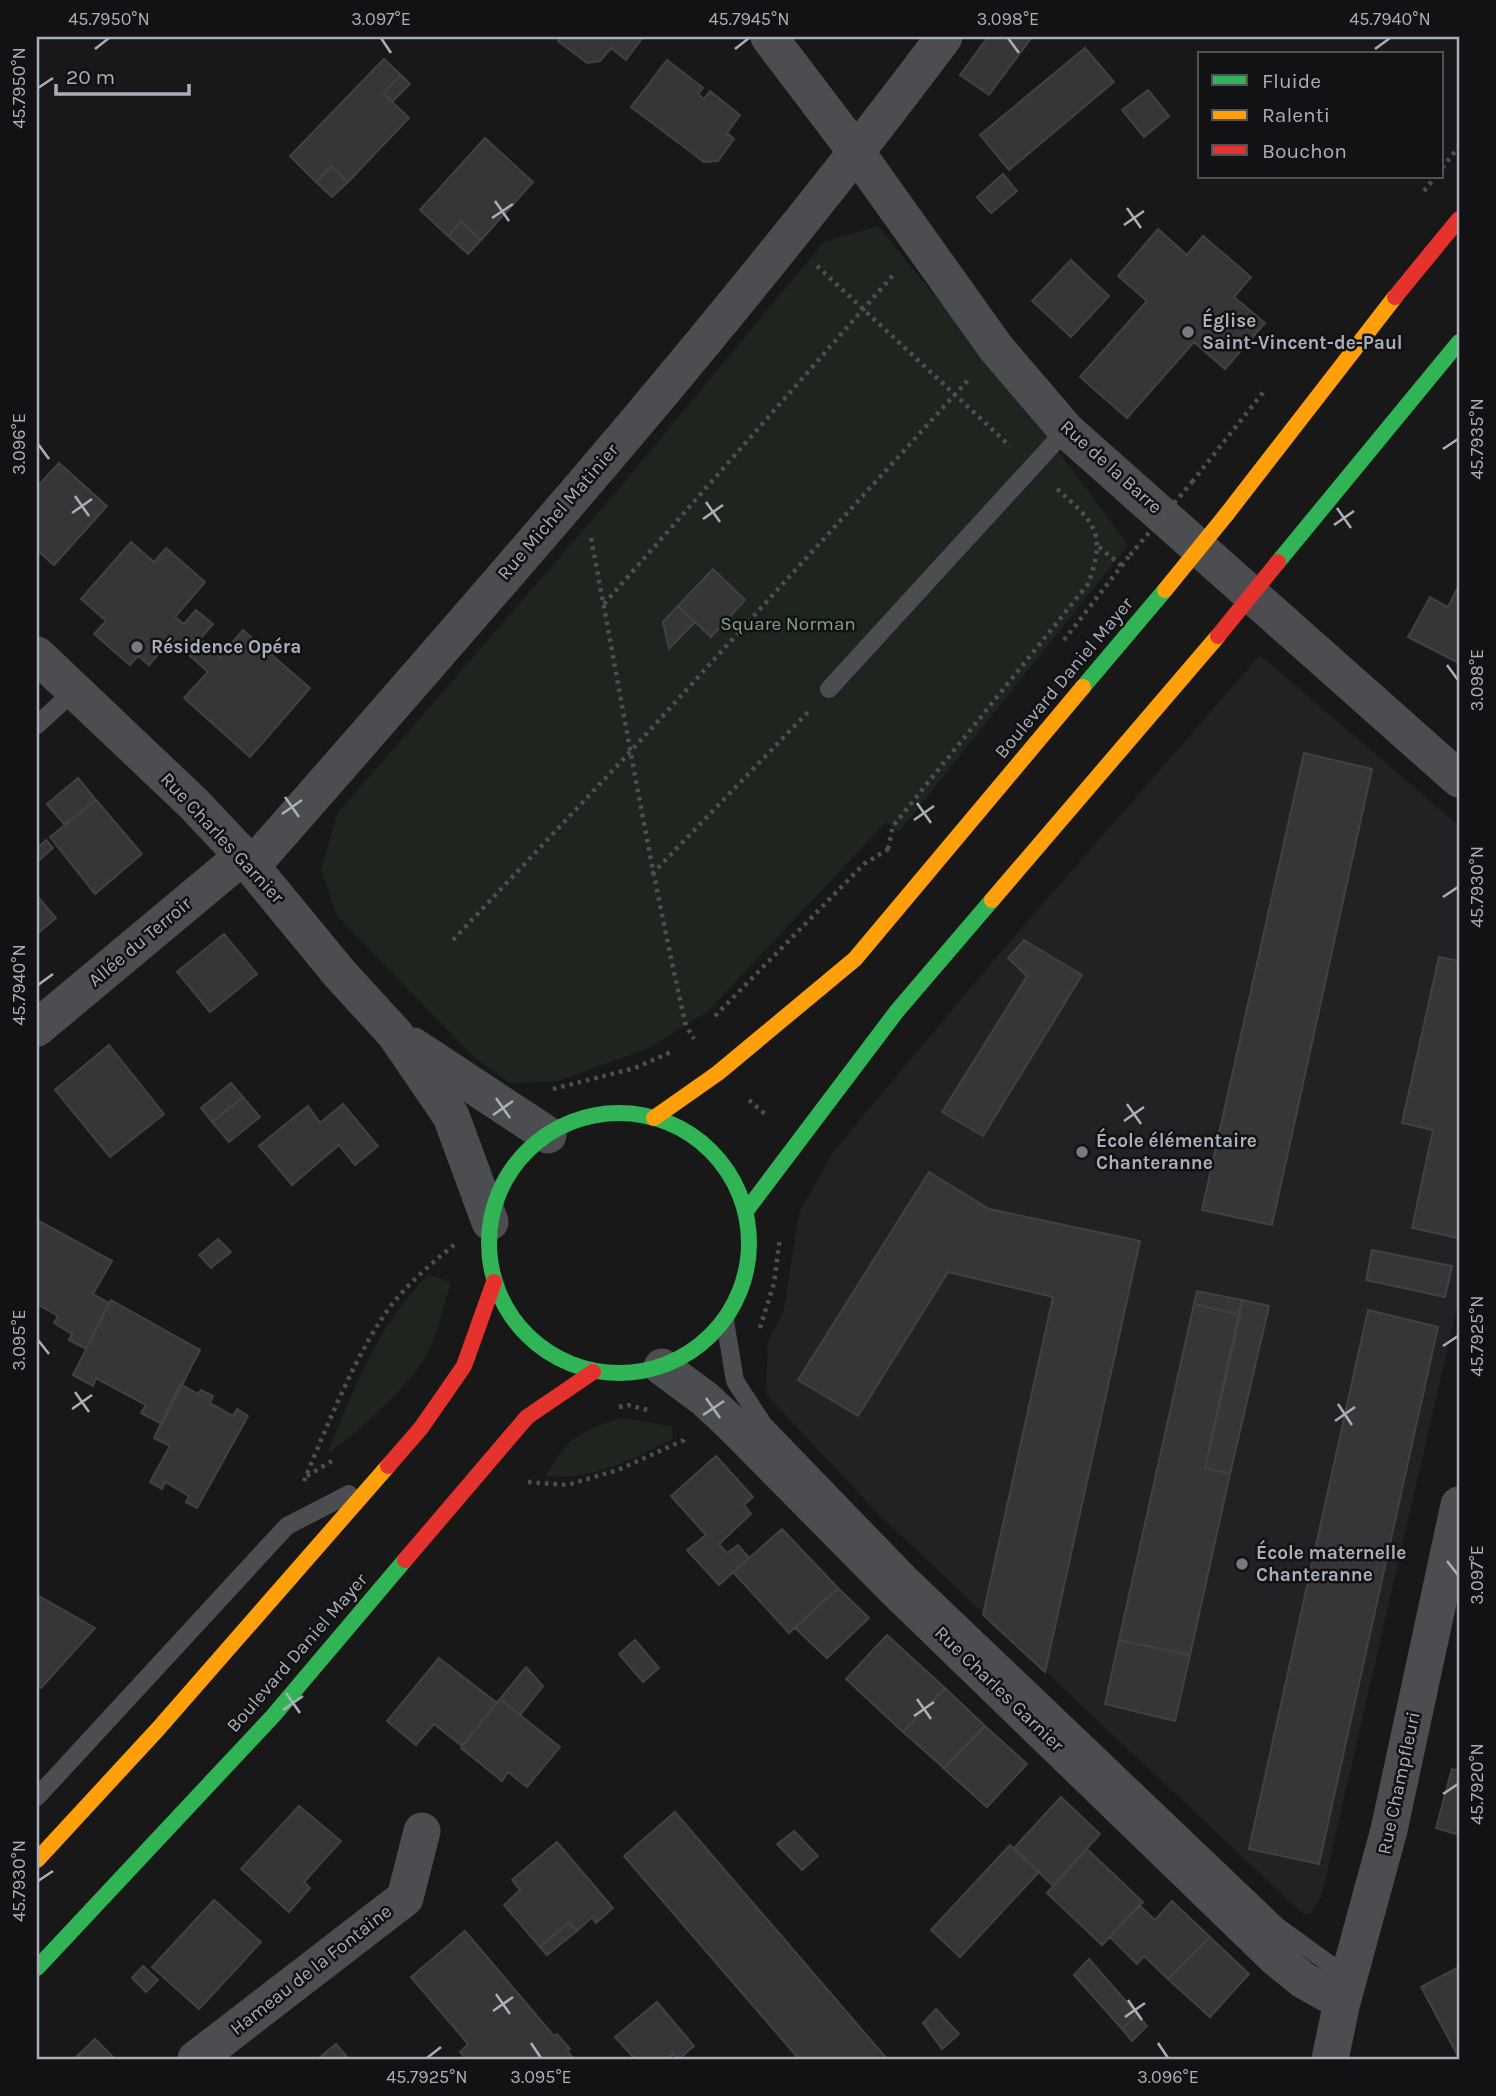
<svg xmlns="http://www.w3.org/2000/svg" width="1496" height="2096" viewBox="0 0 1496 2096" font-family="Karla,sans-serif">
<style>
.built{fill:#222224}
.green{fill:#1d251e}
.building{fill:#363637;stroke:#404144;stroke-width:2}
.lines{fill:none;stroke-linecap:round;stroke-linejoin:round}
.path{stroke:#4e4f53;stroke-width:4.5;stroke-dasharray:3.5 5;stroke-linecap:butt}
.lane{stroke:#4c4d51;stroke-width:18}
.street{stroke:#4c4d51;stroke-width:37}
.fast{stroke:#30b455;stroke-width:16}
.slow{stroke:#ff9f0a;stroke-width:16}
.jam{stroke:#e5322d;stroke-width:16}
.path-bridge{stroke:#4e4f53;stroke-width:4.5;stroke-dasharray:3.5 5;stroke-linecap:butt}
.slow-bridge{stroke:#ff9f0a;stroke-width:16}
.jam-bridge{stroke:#e5322d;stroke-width:16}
.ticks{fill:none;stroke:#a8afb9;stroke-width:2.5}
.poi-dot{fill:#767a81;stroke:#121214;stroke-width:2.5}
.labels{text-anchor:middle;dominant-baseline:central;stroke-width:5;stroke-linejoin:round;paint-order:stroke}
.poi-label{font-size:19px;font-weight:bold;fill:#a8afb9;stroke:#121214;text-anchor:start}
.street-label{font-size:19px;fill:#a8afb9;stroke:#121214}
.park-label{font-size:19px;fill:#7fa47f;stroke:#121214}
.neatline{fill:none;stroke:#a8afb9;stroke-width:2.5}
.ticks-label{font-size:18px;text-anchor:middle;fill:#a8afb9}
</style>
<rect width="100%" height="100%" fill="#181818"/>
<!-- built -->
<path class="built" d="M 1260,655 L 1459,826 L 1459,1299 L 1321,1898 L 1311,1913 L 1303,1914 L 876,1512 L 766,1394 L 768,1341 L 784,1310 L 799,1213 L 833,1152 L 1001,952 Z"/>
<!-- green -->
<path class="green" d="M 878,226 L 1024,405 L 1128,545 L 899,832 L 886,822 L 708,1011 L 649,1048 L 558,1081 L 510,1083 L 475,1058 L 337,916 L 321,870 L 337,814 L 617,491 L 824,242 Z
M 428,1275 L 451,1282 C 444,1304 439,1329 429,1350 C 415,1381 356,1435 327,1454 C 355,1387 376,1328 428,1275 Z
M 621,1418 L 672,1426 L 673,1439 C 633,1459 592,1481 546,1476 C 567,1438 580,1431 621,1418 Z"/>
<!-- building -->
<path class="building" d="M 561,37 L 643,37 L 626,60 L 611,48 L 600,61 L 587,63 L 558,41 Z
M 988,37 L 1032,37 L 989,95 L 960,75 Z
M 1085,48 L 1114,82 L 1009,170 L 980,135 Z
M 384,59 L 401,75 L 383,93 L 409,118 L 348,182 L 331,166 L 316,182 L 290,156 Z
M 667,60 L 703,88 L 698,94 L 704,99 L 710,91 L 740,115 L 727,133 L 734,139 L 718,161 L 704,162 L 631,107 Z
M 401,75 L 410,84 L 392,102 L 383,93 Z
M 1148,90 L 1169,116 L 1144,137 L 1122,110 Z
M 485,138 L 533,182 L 481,240 L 461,221 L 448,236 L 420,210 Z
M 331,166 L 348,182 L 332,197 L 316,182 Z
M 1003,174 L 1017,191 L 991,213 L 977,197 Z
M 461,221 L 481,240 L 468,254 L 448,236 Z
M 1158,229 L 1187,255 L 1203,236 L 1251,277 L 1234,297 L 1265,323 L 1225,369 L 1194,342 L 1127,418 L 1080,377 L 1147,301 L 1118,276 Z
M 1071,260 L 1109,296 L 1071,337 L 1032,301 Z
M 59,463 L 107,506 L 54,565 L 37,550 L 37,487 Z
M 131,542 L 154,562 L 166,548 L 205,582 L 175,617 L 184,624 L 196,610 L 213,624 L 200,639 L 220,657 L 243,630 L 310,688 L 250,757 L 184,698 L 208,672 L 171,639 L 149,665 L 138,656 L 130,665 L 94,634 L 106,621 L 81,599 Z
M 713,569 L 745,600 L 711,637 L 678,606 Z
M 1459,585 L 1459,663 L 1408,637 L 1430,597 L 1448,607 Z
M 678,606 L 695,622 L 669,649 L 663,622 Z
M 1304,753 L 1372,769 L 1272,1225 L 1202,1210 Z
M 78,778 L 96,800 L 65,825 L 47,804 Z
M 96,800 L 142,854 L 95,894 L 50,837 Z
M 46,840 L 53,848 L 37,862 L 37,848 Z
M 37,896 L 56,918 L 37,934 Z
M 224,934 L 257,974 L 210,1012 L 177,972 Z
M 1024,940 L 1082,975 L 983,1136 L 942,1112 L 1027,976 L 1008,958 Z
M 1439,957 L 1459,961 L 1458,1238 L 1412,1228 L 1433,1130 L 1402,1123 Z
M 109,1045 L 164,1114 L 110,1157 L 55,1090 Z
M 231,1083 L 243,1097 L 212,1122 L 201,1108 Z
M 243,1097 L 260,1117 L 229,1142 L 212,1122 Z
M 343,1104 L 378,1146 L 355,1165 L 339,1145 L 292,1185 L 259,1146 L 308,1106 L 320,1123 Z
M 929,1172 L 989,1209 L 1140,1241 L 1045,1672 L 983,1615 L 1053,1297 L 948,1272 L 858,1416 L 798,1380 Z
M 37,1220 L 112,1261 L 93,1294 L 109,1303 L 86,1349 L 69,1340 L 72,1334 L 54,1323 L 58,1316 L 37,1304 Z
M 218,1239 L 231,1252 L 211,1268 L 199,1255 Z
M 1372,1250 L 1452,1266 L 1445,1297 L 1366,1280 Z
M 1197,1291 L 1242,1300 L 1240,1315 L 1194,1304 Z
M 111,1300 L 200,1350 L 162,1424 L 141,1413 L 146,1405 L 96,1378 L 93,1386 L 73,1375 Z
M 1242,1300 L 1269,1306 L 1230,1474 L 1205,1468 Z
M 1194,1304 L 1240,1315 L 1205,1468 L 1230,1474 L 1190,1655 L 1119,1640 Z
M 1368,1310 L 1438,1327 L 1319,1864 L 1249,1849 Z
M 180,1384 L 198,1394 L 201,1390 L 213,1396 L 210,1403 L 233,1416 L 237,1409 L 248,1416 L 197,1508 L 186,1502 L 189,1496 L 165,1482 L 162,1489 L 150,1482 L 170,1446 L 154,1438 Z
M 716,1456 L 753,1497 L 744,1505 L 751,1514 L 719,1544 L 727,1553 L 738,1545 L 749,1558 L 719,1585 L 687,1550 L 706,1535 L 671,1496 Z
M 782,1529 L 838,1588 L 789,1633 L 733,1572 Z
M 838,1588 L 869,1618 L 827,1658 L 795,1628 Z
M 37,1595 L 95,1628 L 41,1688 L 37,1686 Z
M 887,1635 L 945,1688 L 903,1732 L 846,1679 Z
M 635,1640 L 659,1668 L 643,1682 L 619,1654 Z
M 1119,1640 L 1190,1655 L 1175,1721 L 1105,1704 Z
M 439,1658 L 497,1703 L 462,1746 L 434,1724 L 416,1745 L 387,1721 Z
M 526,1667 L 543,1686 L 520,1715 L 500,1699 Z
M 945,1688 L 985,1726 L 944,1768 L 903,1732 Z
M 500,1699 L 560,1747 L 527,1787 L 508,1772 L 502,1781 L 461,1748 Z
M 985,1726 L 1027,1764 L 987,1807 L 943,1768 Z
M 1452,1769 L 1459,1771 L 1459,1835 L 1436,1828 Z
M 1061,1797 L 1100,1834 L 1053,1886 L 1014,1848 Z
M 299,1806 L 341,1841 L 304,1882 L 310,1888 L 289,1912 L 241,1869 Z
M 675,1812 L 887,2059 L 799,2059 L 624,1856 Z
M 794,1831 L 818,1856 L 802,1870 L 777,1844 Z
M 557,1842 L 613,1908 L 596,1923 L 592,1917 L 577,1931 L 569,1922 L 540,1947 L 504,1905 L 520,1890 L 512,1880 Z
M 1010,1845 L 1039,1872 L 960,1957 L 931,1930 Z
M 1087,1849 L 1143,1902 L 1102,1945 L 1047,1893 Z
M 214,1900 L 261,1942 L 199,2009 L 152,1967 Z
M 1172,1901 L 1210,1937 L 1168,1979 L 1144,1956 L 1137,1964 L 1110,1937 L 1139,1905 L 1155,1920 Z
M 569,1922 L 577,1931 L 547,1955 L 540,1947 Z
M 465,1931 L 554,2036 L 557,2034 L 570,2049 L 567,2051 L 574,2059 L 466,2059 L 460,2052 L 468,2044 L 411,1977 Z
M 1210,1937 L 1249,1974 L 1210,2017 L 1168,1979 Z
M 1089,1959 L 1137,2014 L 1122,2029 L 1074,1975 Z
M 143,1966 L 158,1980 L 146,1992 L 132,1978 Z
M 1459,1967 L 1459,2058 L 1421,1987 Z
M 657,2002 L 694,2046 L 679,2059 L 673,2054 L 666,2059 L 635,2059 L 615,2037 Z
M 936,2009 L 959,2034 L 942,2049 L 923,2023 Z
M 1137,2014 L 1147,2026 L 1132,2041 L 1122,2029 Z
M 95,2039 L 115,2059 L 74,2059 Z
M 336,2044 L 349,2059 L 318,2059 Z"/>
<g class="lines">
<!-- path -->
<path class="path" d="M 1442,168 L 1459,146
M 1424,191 L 1435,177
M 817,266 L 1010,446
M 1192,482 L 1265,390
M 591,538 C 622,701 649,864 686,1026 L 694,1039
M 1099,547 L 1122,566
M 604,604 L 894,274
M 1064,640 L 1130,555
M 888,849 L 893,826 L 1088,584 C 1108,531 1093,522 1055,487
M 652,874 L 809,711
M 453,940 L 630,752 L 969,379
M 715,1016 L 864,864 L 890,848
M 553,1089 L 635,1068 L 671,1052
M 749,1100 L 766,1115
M 760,1328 L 774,1283 L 780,1238
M 619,1407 L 628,1405 L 648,1410
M 307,1476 L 335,1459
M 304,1481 C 326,1428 358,1348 393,1303 C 411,1281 433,1262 455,1244
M 528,1482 L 567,1485 L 618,1470 L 684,1440 L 686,1436"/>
<!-- lane -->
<path class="lane" d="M 829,689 L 1066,430
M 37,725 L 74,691
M 725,1321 L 735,1381 L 763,1424 L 908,1574 L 1277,1926 L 1350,1979
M 37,1797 L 287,1526 L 349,1494"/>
<!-- street -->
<path class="street" d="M 769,37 L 857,153 L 996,348 L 1066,430 L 1459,779
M 37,655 L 194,804 L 243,856 L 340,974 L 395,1034 L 451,1116 L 490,1222
M 252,866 C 489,595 729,325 944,37
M 37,1028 L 243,856
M 413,1046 L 548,1135
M 662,1367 L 705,1399 L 732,1424 L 895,1589 L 1276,1958 L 1303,1980 L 1342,2002
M 196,2059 L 405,1898 L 422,1831
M 1330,2059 L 1342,2002 L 1389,1830 L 1459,1505"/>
<!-- fast -->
<path class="fast" d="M 1278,562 L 1459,342
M 1083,687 L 1165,590
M489 1243a130 130 0 1 1 260 0a130 130 0 1 1-260 0Z
M 746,1211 L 897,1011 L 992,900
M 37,1968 L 273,1716 L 405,1560"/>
<!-- slow -->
<path class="slow" d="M 1226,515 L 1395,297
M 992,900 L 1218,636
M 654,1118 L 718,1073 L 855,959 L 1083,687
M 37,1860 L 158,1729 L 388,1466"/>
<!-- jam -->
<path class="jam" d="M 1395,297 L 1459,219
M 388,1466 L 421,1428 L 464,1366 L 494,1282
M 405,1560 L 527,1417 L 593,1372"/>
<!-- path-bridge -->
<path class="path-bridge" d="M 1130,555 L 1192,482"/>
<!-- slow-bridge -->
<path class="slow-bridge" d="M 1165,590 L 1226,515"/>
<!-- jam-bridge -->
<path class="jam-bridge" d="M 1218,636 L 1278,562"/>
</g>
<!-- ticks -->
<path class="ticks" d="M 381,38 L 391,53M 1008,38 L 1019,53M 95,49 L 109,38M 735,49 L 749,38M 1375,49 L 1390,38M 38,88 L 53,78M 495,201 L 509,221M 1127,208 L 1141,228M 492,218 L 513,204M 1124,225 L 1144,211M 38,444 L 49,459M 1443,449 L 1458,439M 75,496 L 89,516M 706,502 L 720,522M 1337,508 L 1351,528M 72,513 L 92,499M 703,519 L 723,505M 1334,525 L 1354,511M 1447,665 L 1458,680M 285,797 L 299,817M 917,803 L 931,823M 282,814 L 302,800M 914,820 L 934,806M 1443,897 L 1458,887M 38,985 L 53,974M 496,1098 L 510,1118M 1127,1104 L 1141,1124M 493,1115 L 513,1101M 1124,1121 L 1144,1107M 38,1340 L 49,1354M 1443,1346 L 1458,1336M 75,1392 L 89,1412M 706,1398 L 720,1418M 1338,1404 L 1352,1425M 72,1409 L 92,1395M 703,1415 L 724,1401M 1335,1421 L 1355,1407M 1447,1561 L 1458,1575M 286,1693 L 300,1713M 917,1699 L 931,1719M 283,1710 L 303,1696M 914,1716 L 934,1702M 1443,1794 L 1458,1784M 38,1881 L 53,1871M 496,1994 L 510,2014M 1128,2000 L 1142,2020M 493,2011 L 513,1997M 1125,2017 L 1145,2003M 531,2043 L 541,2058M 1158,2043 L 1168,2058M 427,2058 L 441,2047"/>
<!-- markers -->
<g class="poi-dot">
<circle cx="1188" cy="332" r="7"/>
<circle cx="137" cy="647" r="7"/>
<circle cx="1082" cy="1152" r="7"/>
<circle cx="1242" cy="1564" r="7"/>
</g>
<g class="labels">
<!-- poi labels -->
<g class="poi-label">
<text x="1202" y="321">Église<tspan x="1202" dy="22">Saint-Vincent-de-Paul</tspan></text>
<text x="151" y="647">Résidence Opéra</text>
<text x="1096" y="1141">École élémentaire<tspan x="1096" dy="22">Chanteranne</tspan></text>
<text x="1256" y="1553">École maternelle<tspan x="1256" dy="22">Chanteranne</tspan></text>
</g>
<!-- street labels -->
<g class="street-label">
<text transform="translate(1111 467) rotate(42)">Rue de la Barre</text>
<text transform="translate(558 512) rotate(-49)">Rue Michel Matinier</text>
<text transform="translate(1064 678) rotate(-50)">Boulevard Daniel Mayer</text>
<text transform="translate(222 838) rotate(47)">Rue Charles Garnier</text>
<text transform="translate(140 942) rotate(-40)">Allée du Terroir</text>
<text transform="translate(297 1653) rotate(-49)">Boulevard Daniel Mayer</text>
<text transform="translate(999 1689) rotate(44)">Rue Charles Garnier</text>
<text transform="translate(1399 1783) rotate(-78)">Rue Champfleuri</text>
<text transform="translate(311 1970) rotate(-38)">Hameau de la Fontaine</text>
</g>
<!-- park labels -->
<g class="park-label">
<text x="788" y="624">Square Norman</text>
</g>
</g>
<!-- border -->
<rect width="1496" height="2096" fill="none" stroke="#121214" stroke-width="77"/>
<!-- legend -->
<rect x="1198" y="52" width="245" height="126" fill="#121214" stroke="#4e5156" stroke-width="2"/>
<rect x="1212" y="75" width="35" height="10" fill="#30b455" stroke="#4e5156" stroke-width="2"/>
<text x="1262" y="88" font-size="21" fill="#a8afb9">Fluide</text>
<rect x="1212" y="110" width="35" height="10" fill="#ff9f0a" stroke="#4e5156" stroke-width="2"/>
<text x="1262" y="122" font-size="21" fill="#a8afb9">Ralenti</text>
<rect x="1212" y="145" width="35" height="10" fill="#e5322d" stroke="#4e5156" stroke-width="2"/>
<text x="1262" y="158" font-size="21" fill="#a8afb9">Bouchon</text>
<!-- scale -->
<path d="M56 84v10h133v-10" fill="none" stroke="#a8afb9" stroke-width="3.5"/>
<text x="66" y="84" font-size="21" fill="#a8afb9" stroke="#121214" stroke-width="5" paint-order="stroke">20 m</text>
<rect x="38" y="38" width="1420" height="2020" class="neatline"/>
<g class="ticks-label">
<text x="109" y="25">45.7950°N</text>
<text x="381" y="25">3.097°E</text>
<text x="749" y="25">45.7945°N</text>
<text x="1008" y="25">3.098°E</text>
<text x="1390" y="25">45.7940°N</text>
<text transform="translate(19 88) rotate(-90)" y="6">45.7950°N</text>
<text transform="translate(1477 439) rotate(-90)" y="6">45.7935°N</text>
<text transform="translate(19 444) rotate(-90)" y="6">3.096°E</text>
<text transform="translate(1477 680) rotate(-90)" y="6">3.098°E</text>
<text transform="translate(1477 887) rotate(-90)" y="6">45.7930°N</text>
<text transform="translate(19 985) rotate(-90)" y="6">45.7940°N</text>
<text transform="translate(1477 1336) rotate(-90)" y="6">45.7925°N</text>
<text transform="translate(19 1340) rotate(-90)" y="6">3.095°E</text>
<text transform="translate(1477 1575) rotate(-90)" y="6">3.097°E</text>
<text transform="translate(1477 1784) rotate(-90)" y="6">45.7920°N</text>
<text transform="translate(19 1881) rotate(-90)" y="6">45.7930°N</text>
<text x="427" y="2083">45.7925°N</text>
<text x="541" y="2083">3.095°E</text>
<text x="1168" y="2083">3.096°E</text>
</g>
</svg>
